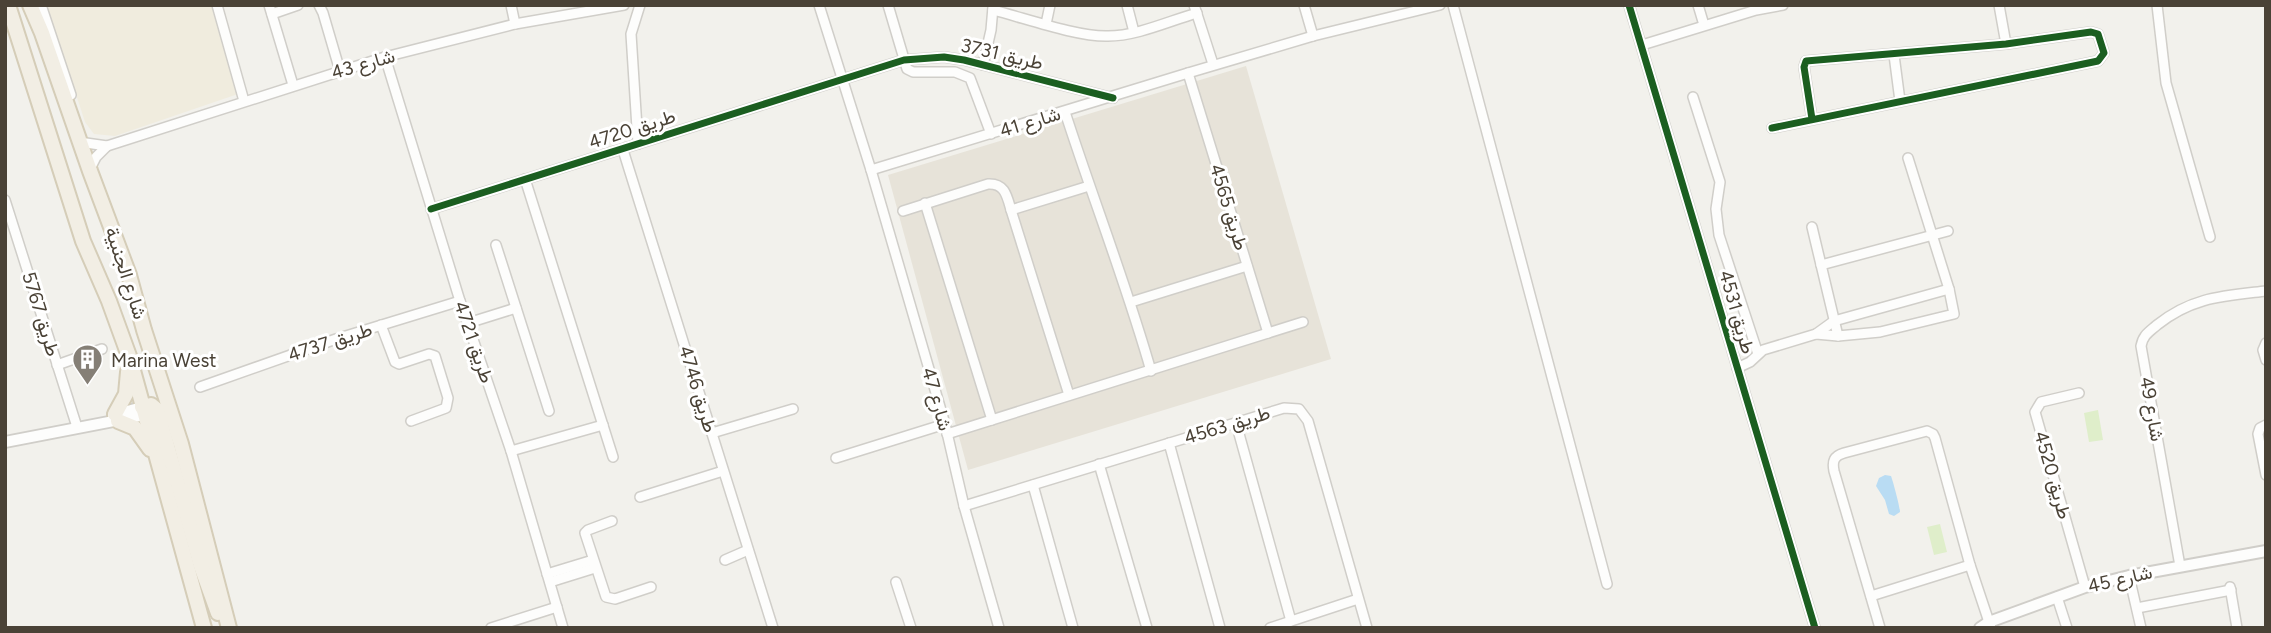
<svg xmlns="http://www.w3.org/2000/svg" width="2271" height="633" font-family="Figtree,Vazirmatn,sans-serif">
<rect width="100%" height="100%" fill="#f2f1ec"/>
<polygon fill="#e7e3d9" points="1246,66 1331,359 968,470 888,175"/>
<polygon fill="#f0ecde" points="47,5 211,5 238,94 115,136 94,134 85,122"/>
<g fill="#dfeeca">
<polygon points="2098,410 2103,440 2089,442 2084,413"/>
<polygon points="1940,524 1947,552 1934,555 1927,527"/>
</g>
<path fill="#b9dcf3" d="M1885,475L1891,476C1893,481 1900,507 1900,512L1894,516L1889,514L1885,500L1876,486L1879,478Z"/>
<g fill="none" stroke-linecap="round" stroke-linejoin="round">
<defs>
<g id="minor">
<polyline points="41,5 71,95"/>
<polyline points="217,5 244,101"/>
<polyline points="269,5 293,85"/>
<polyline points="319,5 323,13 340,71"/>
<polyline points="511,5 515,24"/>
<polyline points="819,5 871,170 945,424 964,506 999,628"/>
<polyline points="888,5 907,69 913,72 955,72 970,78 991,134"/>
<polyline points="1127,5 1134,32"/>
<polyline points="1194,5 1213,64"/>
<polyline points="1304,5 1313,36"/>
<polyline points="1453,5 1607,584"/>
<polyline points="1629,5 1815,628"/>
<polyline points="1698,5 1704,25"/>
<polyline points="1999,5 2006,44"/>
<polyline points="2157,5 2166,83 2210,237"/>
<path d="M993,10C1025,18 1077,37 1108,36C1137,36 1169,21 1197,13"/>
<polyline points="272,14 298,5"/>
<polyline points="1046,24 1050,5"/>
<polyline points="1642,45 1756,10 1783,5"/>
<polyline points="1894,55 1900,101"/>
<polyline points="385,57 460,301 511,451 563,628"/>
<polyline points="983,65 991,30 993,7"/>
<polyline points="1693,97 1720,182 1716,209 1719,235 1758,354"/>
<path d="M1065,112C1093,199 1126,283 1151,371"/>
<polyline points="1772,128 2098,61 2104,53 2098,34 2091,32 2006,44 1806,61 1804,67 1812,119"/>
<polyline points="79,142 107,146 385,57 515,24 624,5"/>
<polyline points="638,144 631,34 640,5"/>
<polyline points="623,150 773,628"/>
<polyline points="90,169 96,157 107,146"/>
<polyline points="871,170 1188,73"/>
<polyline points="525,179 613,457"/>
<polyline points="5,200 77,427"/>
<polyline points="925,203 992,420"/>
<polyline points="431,209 904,60 944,57 964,60 1113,98"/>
<polyline points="1011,210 1069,395"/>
<path d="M903,211L988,184C1005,183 1007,196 1011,210L1089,186"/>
<polyline points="1812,227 1838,336"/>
<polyline points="496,245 549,411"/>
<polyline points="1821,265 1948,231"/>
<polyline points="1131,302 1247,266"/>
<polyline points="468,323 516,308"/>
<polyline points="381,325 395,362 399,364 429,354 435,356 448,398 446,408 411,421"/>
<polyline points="1268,333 1188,73 1313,36 1440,5"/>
<polyline points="1816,334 1838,336 1880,332 1954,314 1949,289 1908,158"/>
<polyline points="2266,343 2263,350 2266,360"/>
<polyline points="57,365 102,349"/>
<polyline points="1737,368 1750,362 1763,350 1816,334 1834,321 1949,289"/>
<polyline points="200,387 336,339 460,301"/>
<polyline points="2079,393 2041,402 2035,412 2085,587"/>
<polyline points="1236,423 1291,621"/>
<polyline points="2266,425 2260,428 2258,434 2266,475"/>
<polyline points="712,433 793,409"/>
<polyline points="947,434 1303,322"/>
<polyline points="1169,443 1220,628"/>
<polyline points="511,451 603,425"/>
<polyline points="836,458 945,424"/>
<polyline points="1099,464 1147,628"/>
<polyline points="1033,485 1073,628"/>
<polyline points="640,497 723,471"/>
<polyline points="964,506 1284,408 1299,409 1308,421 1367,628"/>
<polyline points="612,521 588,530 585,533 606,597 615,599 651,587"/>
<polyline points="725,560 748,550"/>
<path d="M2180,566L2141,346C2143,335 2149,332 2157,325C2192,297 2223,296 2266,291"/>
<polyline points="547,574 593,560"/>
<polyline points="2129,576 2141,628"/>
<polyline points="550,582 595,568"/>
<polyline points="896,582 911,628"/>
<polyline points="2230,587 2237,628"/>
<polyline points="1871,596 1970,565"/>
<polyline points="2057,597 2067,628"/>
<polyline points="2137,608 2231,590"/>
<polyline points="491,628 557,607"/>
<polyline points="1270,628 1358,599"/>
<path d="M1880,628L1834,471C1832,461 1834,456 1844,453L1927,431L1933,434L1935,438L1970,565L1991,628"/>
</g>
<g id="tertiary">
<polyline points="113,415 142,407"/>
<polyline points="5,442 150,414"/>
<polyline points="1980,628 1989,622 2085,587 2129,576 2266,551"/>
</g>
<g id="primary">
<polyline points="8,5 83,241 109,301 129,356 204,628"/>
<polyline points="30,5 42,33 90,171 129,275 144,330 181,444 229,628"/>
<polyline points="142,407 151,405 157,410 201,566 218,613"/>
<polyline points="115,414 126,394 128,372"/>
<polyline points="118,421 135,428 150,449"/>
</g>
</defs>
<use href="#minor" stroke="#d0cec9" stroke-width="12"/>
<use href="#tertiary" stroke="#d0cec9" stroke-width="14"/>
<use href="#primary" stroke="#d5cdb8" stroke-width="18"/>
<use href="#minor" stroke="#fdfdfc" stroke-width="9"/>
<use href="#tertiary" stroke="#fdfdfc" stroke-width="10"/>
<use href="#primary" stroke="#f2eee4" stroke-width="14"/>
<defs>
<g id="cycleway">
<polyline points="1629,5 1815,628"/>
<polyline points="1772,128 2098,61 2104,53 2098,34 2091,32 2006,44 1806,61 1804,67 1812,119"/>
<polyline points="431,209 904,60 944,57 964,60 1113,98"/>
</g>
</defs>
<use href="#cycleway" stroke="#fff" stroke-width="11"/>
<use href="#cycleway" stroke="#1b5e20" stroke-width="7"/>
</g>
<defs>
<symbol id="building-pin" viewBox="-11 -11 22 30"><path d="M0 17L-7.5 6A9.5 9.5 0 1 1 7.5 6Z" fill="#857f76" stroke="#fff"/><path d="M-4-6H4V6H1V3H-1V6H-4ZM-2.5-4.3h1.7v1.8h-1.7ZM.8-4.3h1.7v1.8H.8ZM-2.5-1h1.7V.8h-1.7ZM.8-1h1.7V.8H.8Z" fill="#fff"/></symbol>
</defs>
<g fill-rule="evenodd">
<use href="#building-pin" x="70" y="342" width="35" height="47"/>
</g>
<g text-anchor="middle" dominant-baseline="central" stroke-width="6" stroke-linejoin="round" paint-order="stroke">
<g font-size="19" fill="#4a4236" stroke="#fff">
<text transform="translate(1002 54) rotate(13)">طريق 3731</text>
<text transform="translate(363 64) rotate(-16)">شارع 43</text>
<text transform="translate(1030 122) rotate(-17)">شارع 41</text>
<text transform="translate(632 129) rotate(-18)">طريق 4720</text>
<text transform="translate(1229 207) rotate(73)">طريق 4565</text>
<text transform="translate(126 273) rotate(72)">شارع الجنبية</text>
<text transform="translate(1737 312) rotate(74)">طريق 4531</text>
<text transform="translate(41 314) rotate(73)">طريق 5767</text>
<text transform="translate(330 342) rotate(-18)">طريق 4737</text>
<text transform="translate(474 342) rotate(71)">طريق 4721</text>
<text transform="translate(698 389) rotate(73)">طريق 4746</text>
<text transform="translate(937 399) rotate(74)">شارع 47</text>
<text transform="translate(2152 409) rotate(80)">شارع 49</text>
<text transform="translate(1227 425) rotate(-17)">طريق 4563</text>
<text transform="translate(2053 475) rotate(74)">طريق 4520</text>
<text transform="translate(2120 579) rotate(-13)">شارع 45</text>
</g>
<g font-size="19" fill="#4a4236" stroke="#fff" text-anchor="start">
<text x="111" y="360">Marina West</text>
</g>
</g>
<rect width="2271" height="633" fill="none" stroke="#4a4236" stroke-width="14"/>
</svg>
